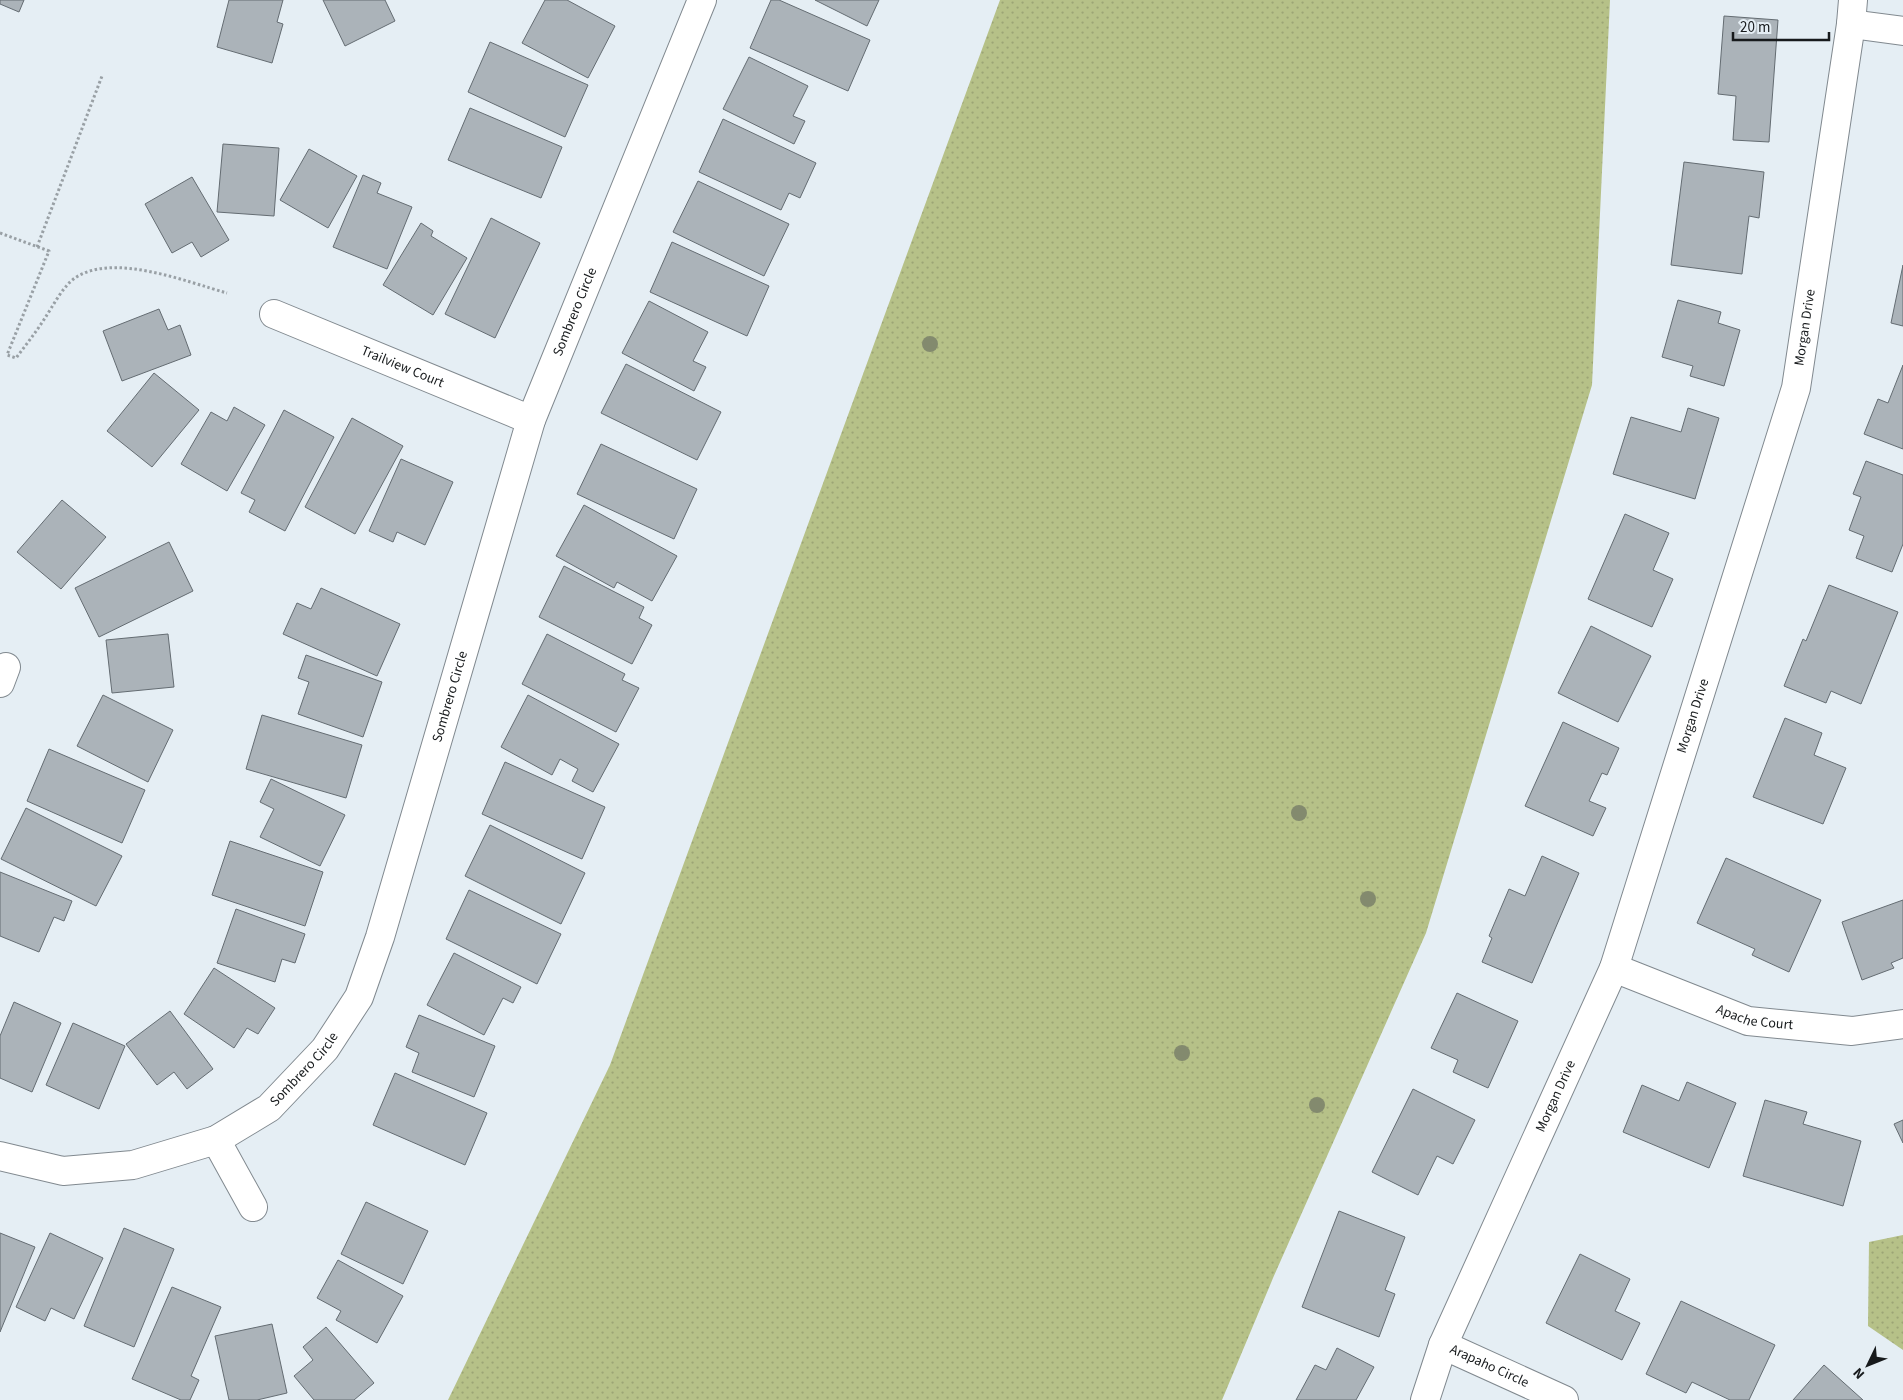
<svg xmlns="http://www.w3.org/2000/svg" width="1903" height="1400" font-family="'Source Sans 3',sans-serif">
<defs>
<pattern id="grass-dots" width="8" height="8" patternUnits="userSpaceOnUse" patternTransform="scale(1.25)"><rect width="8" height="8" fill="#b6c188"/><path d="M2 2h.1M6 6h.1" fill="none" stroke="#9ca575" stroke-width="1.8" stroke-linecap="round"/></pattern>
</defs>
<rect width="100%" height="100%" fill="#e5eef4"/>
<g fill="url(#grass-dots)">
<polygon points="1000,0 1610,0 1592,385 1426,933 1273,1278 1222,1400 448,1400 610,1065"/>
<polygon points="1903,1235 1903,1350 1868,1326 1869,1242"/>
</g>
<g fill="#abb3b9" stroke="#646c72">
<polygon points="0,0 24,0 19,12 0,4"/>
<polygon points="229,0 283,0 277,22 283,24 272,63 217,47"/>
<polygon points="323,0 385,0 395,21 345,46"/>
<polygon points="545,0 567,0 615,26 588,78 522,43"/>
<polygon points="771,0 779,0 870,40 848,91 750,48"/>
<polygon points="815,0 879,0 867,26"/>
<polygon points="1724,16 1778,20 1769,142 1733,140 1736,96 1718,94"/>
<polygon points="490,42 588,85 565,137 468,92"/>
<polygon points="749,57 808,86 793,116 805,121 794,144 723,109"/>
<polygon points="470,108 562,147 541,198 448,160"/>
<polygon points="723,119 816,163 800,198 789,193 781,210 699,172"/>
<polygon points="223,144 279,148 274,216 217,212"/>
<polygon points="309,149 357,176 328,228 280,200"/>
<polygon points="1684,162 1764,172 1759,218 1749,216 1742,274 1671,265"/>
<polygon points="363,175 381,183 377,193 412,207 387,269 333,247"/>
<polygon points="192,177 229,240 201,257 192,242 172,253 145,204"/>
<polygon points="698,181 789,224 764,276 673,232"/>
<polygon points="491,218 540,243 495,338 445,314"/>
<polygon points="421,223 433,231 431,236 467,258 433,315 383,285"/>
<polygon points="672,242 769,286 747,336 650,292"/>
<polygon points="1903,265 1903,326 1891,323"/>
<polygon points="1678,300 1721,312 1718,323 1740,330 1724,386 1690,376 1693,366 1662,357"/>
<polygon points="649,301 708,332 693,361 706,367 694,391 622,353"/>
<polygon points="159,309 168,330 180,325 191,355 122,381 103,331"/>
<polygon points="626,364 721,412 697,460 601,413"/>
<polygon points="1903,365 1903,449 1864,434 1878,399 1888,403"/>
<polygon points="154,373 199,410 152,467 107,431"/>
<polygon points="234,407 265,425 227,491 181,464 211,412 227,421"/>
<polygon points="1688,408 1719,418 1695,499 1613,474 1631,417 1681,432"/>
<polygon points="284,410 334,437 285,531 249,512 255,500 241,493"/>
<polygon points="352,418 403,446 355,534 305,507"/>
<polygon points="601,444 697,489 674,539 577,494"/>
<polygon points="401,459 453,482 425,545 397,532 393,542 369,531"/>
<polygon points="1866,461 1903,475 1903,544 1892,572 1856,558 1864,536 1849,530 1861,497 1853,494"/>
<polygon points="62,500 106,537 61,589 17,552"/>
<polygon points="584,505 677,556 652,601 617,582 614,588 556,556"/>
<polygon points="1625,514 1669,533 1653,570 1673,579 1652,627 1588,599"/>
<polygon points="169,542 193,591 99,637 75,588"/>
<polygon points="564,566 644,607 639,618 652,625 632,664 539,617"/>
<polygon points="1829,585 1898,612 1861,704 1831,691 1826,703 1784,686 1803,639 1806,641"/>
<polygon points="321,588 400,624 377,676 283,634 297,603 311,609"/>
<polygon points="1591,626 1651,656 1618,722 1558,693"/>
<polygon points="168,634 174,687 112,693 106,640"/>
<polygon points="547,634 625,674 622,680 639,688 616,732 522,684"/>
<polygon points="306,655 382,682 363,737 298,714 309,682 298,678"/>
<polygon points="103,695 173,730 148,782 77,746"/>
<polygon points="528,695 619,744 593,792 572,781 578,769 560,759 552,775 501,747"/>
<polygon points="262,715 362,745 346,798 246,769"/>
<polygon points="1785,718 1822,733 1814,755 1846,768 1823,824 1753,797"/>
<polygon points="1563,722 1619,748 1607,775 1602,773 1589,801 1606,808 1593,836 1525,806"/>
<polygon points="49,749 145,790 122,843 27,801"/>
<polygon points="505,762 605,807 582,859 482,814"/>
<polygon points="271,779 345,815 320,866 260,837 274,809 260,802"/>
<polygon points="26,808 122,856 96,906 1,859"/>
<polygon points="490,825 585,873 561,924 465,876"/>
<polygon points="230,841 323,872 305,926 212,895"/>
<polygon points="1542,856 1579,873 1532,983 1482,962 1492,938 1489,936 1509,889 1525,896"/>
<polygon points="1726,858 1821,900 1789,972 1752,955 1755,949 1697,923"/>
<polygon points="0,872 72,901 64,921 54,917 39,952 0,936"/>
<polygon points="469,890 561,934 537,984 446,939"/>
<polygon points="1903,900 1903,958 1891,963 1894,968 1862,980 1842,922"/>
<polygon points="236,909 305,934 295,963 282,959 275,982 217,963"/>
<polygon points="454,953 521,987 513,1003 503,998 484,1035 427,1005"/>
<polygon points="214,968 275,1008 258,1034 247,1028 234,1048 184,1014"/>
<polygon points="1457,993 1518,1021 1488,1088 1453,1072 1458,1060 1431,1048"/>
<polygon points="14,1002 61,1023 32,1092 0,1078 0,1036"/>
<polygon points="170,1011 213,1069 187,1089 174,1072 157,1085 126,1044"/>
<polygon points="419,1015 495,1046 474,1097 412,1072 419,1053 406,1047"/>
<polygon points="73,1023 125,1046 99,1109 46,1085"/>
<polygon points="395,1073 487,1113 465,1165 373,1125"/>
<polygon points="1687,1082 1736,1103 1709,1168 1623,1132 1642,1085 1679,1101"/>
<polygon points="1413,1089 1475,1120 1453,1164 1437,1156 1418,1195 1372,1172"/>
<polygon points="1765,1100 1807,1112 1803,1124 1861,1141 1843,1206 1743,1176"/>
<polygon points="1903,1120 1903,1143 1894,1124"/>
<polygon points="366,1202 428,1231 403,1284 341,1254"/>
<polygon points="1339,1211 1405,1237 1385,1290 1395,1294 1379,1337 1302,1307"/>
<polygon points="124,1228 174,1249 134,1347 84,1326"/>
<polygon points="0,1233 35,1247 0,1332"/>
<polygon points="50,1233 103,1258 74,1319 51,1308 45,1321 16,1307"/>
<polygon points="1580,1254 1630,1279 1615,1311 1640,1323 1622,1360 1546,1323"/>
<polygon points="338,1260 403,1296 377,1343 336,1320 341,1311 317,1298"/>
<polygon points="172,1287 221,1307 191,1376 199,1380 190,1400 181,1400 132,1379"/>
<polygon points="1681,1301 1775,1345 1749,1400 1730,1400 1692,1382 1686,1393 1646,1374"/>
<polygon points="272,1324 287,1393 257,1400 229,1400 215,1336"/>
<polygon points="326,1327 374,1383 354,1400 314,1400 294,1376 313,1360 303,1347"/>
<polygon points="1337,1348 1374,1367 1356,1400 1296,1400 1315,1365 1326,1370"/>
<polygon points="1824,1365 1863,1400 1793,1400"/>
</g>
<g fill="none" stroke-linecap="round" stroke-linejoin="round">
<defs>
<g id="minor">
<polyline points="1851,24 1903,31"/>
<path id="s1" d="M274,314L531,420"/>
<polyline points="0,683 6,667"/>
<path id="s2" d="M1614,968L1748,1021L1852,1031L1903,1024"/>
<polyline points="216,1140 253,1207"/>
<path id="s3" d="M0,1156L63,1171L133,1165L216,1140L269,1108L325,1049L359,997L380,937L531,420L702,0"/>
<path id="s4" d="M1443,1345L1564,1400"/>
<path id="s5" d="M1425,1400L1443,1345L1614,968L1796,388L1851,24L1853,0"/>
</g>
</defs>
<use href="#minor" stroke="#81898f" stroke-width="30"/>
<g stroke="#99a0a5" stroke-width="3" stroke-dasharray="2.5 2.5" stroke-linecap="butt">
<path d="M0,233L49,251L7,355L16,358C26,345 36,332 45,318C53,306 63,286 75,278C113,252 187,282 227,293"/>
<polyline points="37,247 102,76"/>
</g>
<use href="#minor" stroke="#fff" stroke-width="28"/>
</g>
<g fill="#838a6e">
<circle cx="930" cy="344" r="8"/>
<circle cx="1299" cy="813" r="8"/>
<circle cx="1368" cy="899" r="8"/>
<circle cx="1182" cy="1053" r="8"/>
<circle cx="1317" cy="1105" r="8"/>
</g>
<g text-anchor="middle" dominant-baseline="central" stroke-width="5" stroke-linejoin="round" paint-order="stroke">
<g font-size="14" fill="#171a1c" stroke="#e5eef4">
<text stroke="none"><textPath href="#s3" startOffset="1146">Sombrero Circle</textPath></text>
<text stroke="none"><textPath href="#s5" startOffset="1141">Morgan Drive</textPath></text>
<text stroke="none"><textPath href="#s1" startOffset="139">Trailview Court</textPath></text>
<text stroke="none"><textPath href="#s3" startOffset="741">Sombrero Circle</textPath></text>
<text stroke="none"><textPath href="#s5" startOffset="736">Morgan Drive</textPath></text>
<text stroke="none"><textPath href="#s2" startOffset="150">Apache Court</textPath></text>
<text stroke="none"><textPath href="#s3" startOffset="336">Sombrero Circle</textPath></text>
<text stroke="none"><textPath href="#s5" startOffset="331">Morgan Drive</textPath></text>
<text stroke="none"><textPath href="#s4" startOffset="51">Arapaho Circle</textPath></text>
</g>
</g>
<g transform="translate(1868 1365) rotate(227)" stroke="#e5eef4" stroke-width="4" paint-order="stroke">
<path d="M0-4L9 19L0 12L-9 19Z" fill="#171a1c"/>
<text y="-8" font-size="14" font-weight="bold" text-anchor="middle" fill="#171a1c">N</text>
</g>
<path d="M1733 32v8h96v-8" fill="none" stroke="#171a1c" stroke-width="2.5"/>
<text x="1740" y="32" font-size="15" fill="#171a1c" stroke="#e5eef4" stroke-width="4" paint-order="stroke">20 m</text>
</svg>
